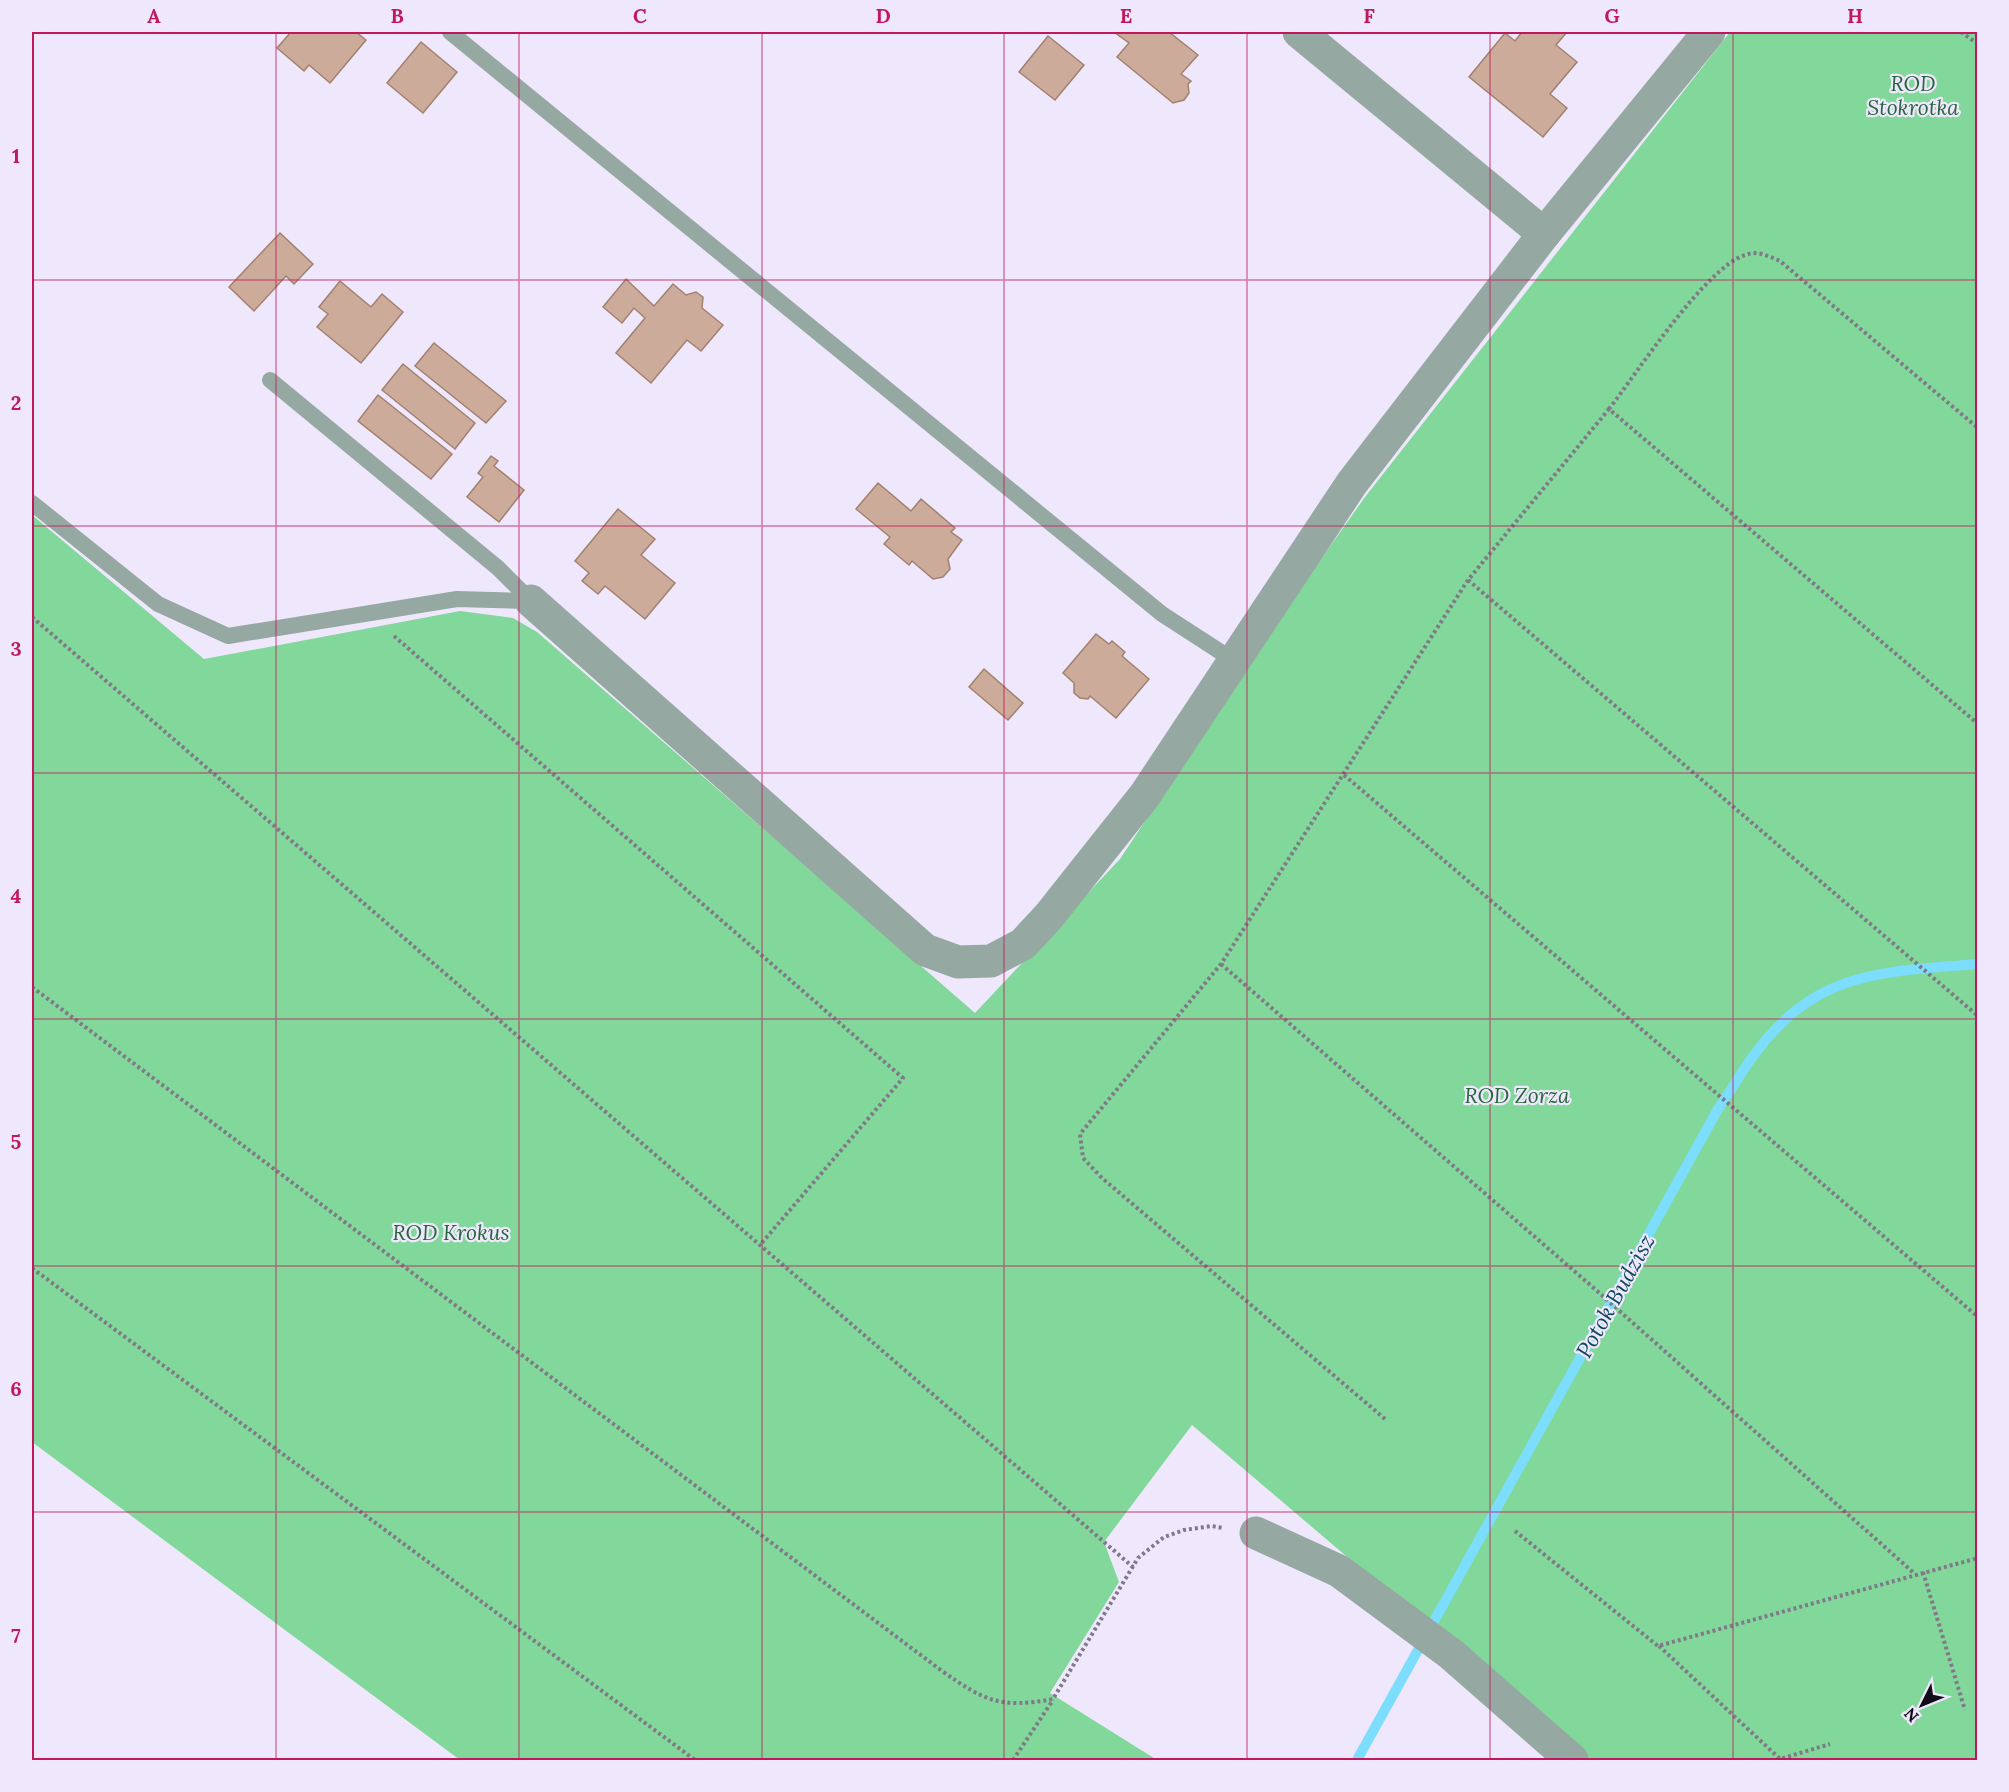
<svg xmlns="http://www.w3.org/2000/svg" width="2009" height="1792" font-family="Lora,serif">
<rect width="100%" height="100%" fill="#efe8fc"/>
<polygon fill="#81d89a" points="1730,32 1977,32 1977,1760 1586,1760 1192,1425 1104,1542 1119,1582 1050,1693 1157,1760 460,1760 32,1442 32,515 204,659 460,611 513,618 537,632 975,1013 1120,859 1292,600 1365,497"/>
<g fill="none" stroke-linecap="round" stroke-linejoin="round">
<path stroke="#7dddfd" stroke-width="10" d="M1357,1760L1718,1109C1731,1091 1741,1072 1754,1055C1816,970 1882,972 1978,964"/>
</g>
<g fill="#cdab9a" stroke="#a18170" stroke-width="1.5">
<polygon points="291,32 356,32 366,40 330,83 309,65 304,71 277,48"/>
<polygon points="1114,32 1169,32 1198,55 1181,74 1191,81 1188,84 1189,93 1184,100 1173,103 1117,57 1129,43"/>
<polygon points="1522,32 1567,32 1556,45 1577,62 1550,94 1567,108 1543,137 1469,77 1505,33 1515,41"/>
<polygon points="1048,36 1084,65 1055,100 1019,72"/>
<polygon points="421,42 457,72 423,113 387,83"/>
<polygon points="280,233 313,264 294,284 286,276 254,311 229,287"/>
<polygon points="626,279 654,306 673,284 686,295 696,292 703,297 702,308 723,325 701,351 687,340 651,383 616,353 645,318 634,308 622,323 603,307"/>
<polygon points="340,281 371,307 382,294 403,312 361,363 317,327 328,314 319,307"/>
<polygon points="434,343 506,401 486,423 415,366"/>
<polygon points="403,364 475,423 455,449 382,390"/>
<polygon points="378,395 452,454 431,479 358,421"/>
<polygon points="491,456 498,461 494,466 524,490 499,522 467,497 483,477 478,473"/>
<polygon points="878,483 911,511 921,499 955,528 951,532 962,540 948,559 950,569 943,577 933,579 912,561 909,565 884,544 890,537 856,509"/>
<polygon points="618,509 655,539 641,555 675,583 645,619 605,586 598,594 582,581 589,573 575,561"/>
<polygon points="1096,634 1109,644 1112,641 1125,652 1122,656 1149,679 1116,718 1090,696 1088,699 1080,698 1074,693 1074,683 1063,673"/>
<polygon points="984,669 1023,703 1008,720 969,687"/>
</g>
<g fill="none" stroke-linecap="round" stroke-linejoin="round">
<g stroke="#7f7988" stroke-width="4" stroke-dasharray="3 3" stroke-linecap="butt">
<polyline points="1961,32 1978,44"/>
<path d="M1609,409C1637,373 1705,268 1745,255C1757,250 1768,256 1780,261L1978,428"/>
<polyline points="1468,580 1978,1016"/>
<polyline points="32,617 1133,1567"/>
<polyline points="394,636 903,1078 760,1245"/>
<polyline points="1344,775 1978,1317"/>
<polyline points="1221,964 1596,1290 1915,1574"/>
<path d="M32,987L942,1671C985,1701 1000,1709 1053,1699L1138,1558L1164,1537L1184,1530L1212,1526L1223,1528"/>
<polyline points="32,1268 695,1760"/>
<polyline points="1385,1419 1102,1178 1083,1158 1080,1134 1221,964 1468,580 1609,409 1978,724"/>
<polyline points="1515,1531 1658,1646 1978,1558"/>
<polyline points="1923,1572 1965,1710"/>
<polyline points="1659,1646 1780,1759 1830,1744"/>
<polyline points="1013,1760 1053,1700"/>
</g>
<g stroke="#96a8a2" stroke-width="16">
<polyline points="450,32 1162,614 1233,660"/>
<polyline points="270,380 498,568 531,601"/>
<polyline points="32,503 158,604 228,636 457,599 531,601"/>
</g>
<g stroke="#96a8a2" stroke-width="33">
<polyline points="1299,32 1544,234"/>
<polyline points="531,601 925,950 958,962 991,961 1023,944 1049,916 1145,795 1352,483 1544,234 1709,32"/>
<polyline points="1256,1533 1339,1571 1451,1654 1572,1760"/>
</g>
</g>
<path fill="none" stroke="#c2185b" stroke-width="1.5" stroke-opacity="0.55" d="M276,32V1760M519,32V1760M762,32V1760M1004,32V1760M1247,32V1760M1490,32V1760M1733,32V1760M32,280H1978M32,526H1978M32,773H1978M32,1019H1978M32,1266H1978M32,1512H1978"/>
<g text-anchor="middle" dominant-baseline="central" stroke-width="4.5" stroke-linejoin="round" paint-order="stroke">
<g font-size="21" font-style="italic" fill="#27663d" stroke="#efe8fc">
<text x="1913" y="83">ROD<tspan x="1913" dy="24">Stokrotka</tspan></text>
<text x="1517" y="1095">ROD Zorza</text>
<text x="451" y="1232">ROD Krokus</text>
</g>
<g font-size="22" font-style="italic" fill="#0f4959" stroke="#efe8fc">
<text transform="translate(1615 1296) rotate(-61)">Potok Budzisz</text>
</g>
</g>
<rect width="2009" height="1792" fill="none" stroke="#efe8fc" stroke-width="66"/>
<g transform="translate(1922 1705) rotate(227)" stroke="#efe8fc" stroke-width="4.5" paint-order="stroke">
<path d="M0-4.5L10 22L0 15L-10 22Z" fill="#110c17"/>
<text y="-9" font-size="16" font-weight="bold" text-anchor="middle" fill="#110c17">N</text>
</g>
<rect x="33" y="33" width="1943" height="1726" fill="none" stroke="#c2185b" stroke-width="2"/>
<g font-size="20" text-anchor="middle" font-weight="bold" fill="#c2185b">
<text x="154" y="23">A</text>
<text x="397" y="23">B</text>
<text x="640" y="23">C</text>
<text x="883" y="23">D</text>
<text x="1126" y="23">E</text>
<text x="1369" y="23">F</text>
<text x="1612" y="23">G</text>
<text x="1855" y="23">H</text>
<text x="16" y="163">1</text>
<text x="16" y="410">2</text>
<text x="16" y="656">3</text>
<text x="16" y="903">4</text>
<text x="16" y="1149">5</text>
<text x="16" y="1396">6</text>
<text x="16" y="1643">7</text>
</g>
</svg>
